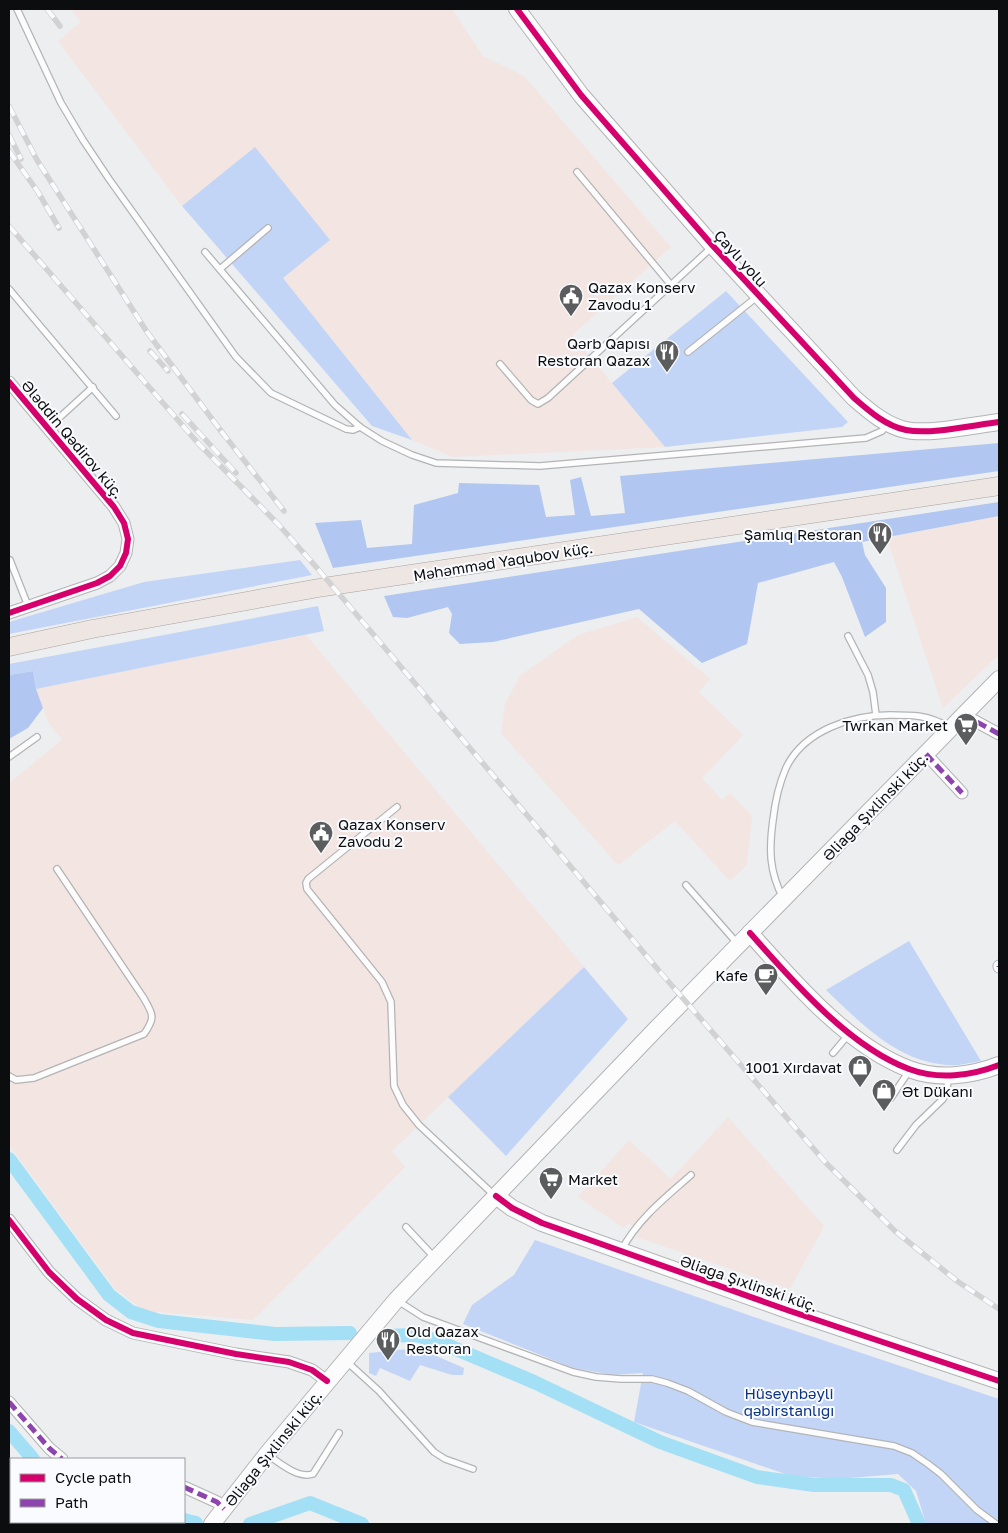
<svg xmlns="http://www.w3.org/2000/svg" width="1008" height="1533" font-family="'Golos Text',sans-serif">
<rect width="100%" height="100%" fill="#edeef0"/>
<g fill="#f2e5e2">
<polygon points="71,9 452,9 483,56 524,76 671,247 572,335 665,447 454,457 412,440 283,278 255,148 182,206 58,41 81,22"/>
<polygon points="999,516 999,654 943,708 887,538"/>
<polygon points="637,617 710,679 699,692 743,735 702,778 722,800 730,793 752,816 747,865 730,881 675,821 618,865 501,733 505,703 521,675 578,635"/>
<polygon points="306,635 584,967 392,1151 405,1167 253,1320 145,1311 115,1289 9,1145 9,783 62,740 48,722 36,689"/>
<polygon points="728,1117 824,1226 790,1289 636,1237 639,1232 628,1223 624,1228 578,1197 629,1140 671,1179"/>
</g>
<g fill="#c3d5f6">
<polygon points="255,147 330,240 283,278 412,440 372,426 182,206"/>
<polygon points="726,291 848,422 842,427 665,447 612,383"/>
<polygon points="300,560 312,575 9,634 9,622 144,582"/>
<polygon points="318,606 324,631 36,689 33,671 9,675 9,664"/>
<path d="M909,941L981,1061C974,1062 966,1064 959,1065C903,1068 863,1025 826,990Z"/>
<polygon points="584,967 628,1019 506,1156 448,1097"/>
<polygon points="535,1240 754,1317 999,1399 999,1524 926,1524 916,1491 898,1474 838,1479 791,1476 634,1422 643,1373 613,1375 573,1368 463,1324 472,1305 514,1275"/>
<polygon points="418,1348 464,1368 463,1375 452,1375 420,1365 410,1381 380,1368 376,1376 369,1373 369,1353"/>
</g>
<g fill="#b1c7f1">
<polygon points="999,443 999,471 333,568 315,523 361,520 367,548 412,544 414,505 458,493 459,483 539,485 546,517 575,515 570,480 581,477 591,516 625,513 620,476"/>
<polygon points="999,502 999,516 862,542 865,555 886,588 886,622 865,637 842,577 834,562 758,583 747,644 702,663 639,609 493,642 460,644 449,633 452,614 448,607 407,618 393,617 384,596"/>
<polygon points="33,671 36,689 43,708 28,728 9,739 9,675"/>
</g>
<g fill="none" stroke-linecap="round" stroke-linejoin="round">
<g stroke="#a3dff5" stroke-width="14">
<polyline points="9,1159 109,1295 131,1312 159,1321 275,1334 350,1333"/>
<polyline points="383,1336 415,1335 435,1340 534,1382 660,1442 757,1477 814,1485 891,1485 904,1490 919,1524"/>
<polyline points="9,1431 33,1459"/>
<polyline points="184,1520 196,1523"/>
<polyline points="250,1524 310,1503 362,1524"/>
</g>
<defs>
<g id="lane">
<polyline points="17,9 61,103 83,140 109,179 236,357 271,393 346,429 353,430 360,427"/>
<polyline points="577,172 671,285"/>
<polyline points="205,252 335,405 360,427 382,441 412,455 436,463 540,466 866,438 882,431 887,425"/>
<polyline points="220,269 268,228"/>
<polyline points="9,289 116,416"/>
<polyline points="688,352 758,296"/>
<polyline points="500,364 531,400 538,404 548,398 711,248"/>
<polyline points="48,428 93,387"/>
<polyline points="10,560 28,606"/>
<polyline points="848,636 868,675 873,692 876,715"/>
<polyline points="9,757 37,737"/>
<polyline points="397,807 308,879 306,883 307,889 382,982 391,1002 394,1086 403,1105 419,1125 494,1195"/>
<polyline points="686,885 737,943"/>
<path d="M783,898C769,871 769,849 773,820C775,802 779,784 786,768C804,730 852,715 890,715C914,715 928,715 949,727"/>
<polyline points="833,1053 849,1034"/>
<path d="M9,1076L16,1080L34,1078L144,1034C156,1017 153,1014 143,997L57,869"/>
<polyline points="891,1098 909,1071"/>
<polyline points="897,1150 916,1125 943,1099 947,1091 948,1077"/>
<polyline points="406,1227 434,1257"/>
<path d="M622,1249C639,1218 665,1198 691,1175"/>
<polyline points="398,1301 423,1317 573,1372 596,1377 621,1379 652,1379 667,1383 688,1391 726,1412 752,1422 894,1446 912,1453 928,1464 941,1474 977,1510 996,1524"/>
<polyline points="346,1361 379,1391 434,1452 445,1459 473,1469"/>
<path d="M268,1455C280,1463 298,1479 313,1474L339,1433"/>
<polyline points="9,1475 11,1477"/>
<polyline points="61,1522 63,1524"/>
</g>
<g id="street">
<polyline points="9,382 114,507 124,523 128,539 126,553 120,566 110,576 97,583 9,613"/>
<polyline points="964,715 999,734"/>
<polyline points="926,754 962,793"/>
<polyline points="999,966 999,967"/>
<polyline points="9,1220 49,1272 77,1299 106,1320 133,1333 236,1354 289,1362 312,1370 327,1381"/>
<polyline points="9,1402 49,1448 62,1459"/>
<polyline points="184,1487 217,1502 224,1509"/>
</g>
<g id="secondary">
<path d="M517,9L581,95L713,246L854,398C869,411 886,426 906,430C930,435 974,425 999,422"/>
<path d="M750,933C793,981 848,1046 909,1069C938,1080 971,1076 999,1065"/>
<polyline points="496,1196 512,1208 542,1223 790,1311 999,1381"/>
<polyline points="212,1524 267,1454 397,1299 656,1029 999,679"/>
</g>
<polyline id="primary" points="9,647 92,629 324,587 999,486"/>
</defs>
<use href="#lane" stroke="#b3b4b5" stroke-width="8"/>
<use href="#street" stroke="#b3b4b5" stroke-width="13"/>
<use href="#secondary" stroke="#b3b4b5" stroke-width="18"/>
<use href="#primary" stroke="#aca29e" stroke-width="19"/>
<use href="#lane" stroke="#fcfcfd" stroke-width="5.5"/>
<use href="#street" stroke="#fcfcfd" stroke-width="11"/>
<use href="#secondary" stroke="#fcfcfd" stroke-width="16"/>
<use href="#primary" stroke="#ede6e3" stroke-width="18"/>
<defs>
<g id="rail">
<polyline points="47,9 60,26"/>
<polyline points="9,106 37,160 147,332 224,435"/>
<polyline points="9,135 21,159"/>
<polyline points="9,151 38,192 59,228"/>
<polyline points="9,226 197,442 279,525 317,568 661,973 826,1163 895,1231 957,1281 999,1309"/>
<polyline points="150,351 168,371"/>
<polyline points="182,414 236,473"/>
<polyline points="221,431 284,511"/>
</g>
</defs>
<use href="#rail" stroke="#d2d2d2" stroke-width="5.5"/>
<use href="#rail" stroke="#f9fbfe" stroke-width="4" stroke-dasharray="11" stroke-linecap="butt"/>
<g stroke="#8e44ad" stroke-width="5" stroke-dasharray="10 5" stroke-linecap="butt">
<polyline points="964,715 999,734"/>
<polyline points="926,754 962,793"/>
<polyline points="999,966 999,967"/>
<polyline points="9,1402 49,1448 62,1459"/>
<polyline points="184,1487 217,1502 224,1509"/>
</g>
<defs>
<g id="cycleway">
<path d="M517,9L581,95L713,246L854,398C869,411 886,426 906,430C930,435 974,425 999,422"/>
<polyline points="9,382 114,507 124,523 128,539 126,553 120,566 110,576 97,583 9,613"/>
<path d="M750,933C793,981 848,1046 909,1069C938,1080 971,1076 999,1065"/>
<polyline points="496,1196 512,1208 542,1223 790,1311 999,1381"/>
<polyline points="9,1220 49,1272 77,1299 106,1320 133,1333 236,1354 289,1362 312,1370 327,1381"/>
</g>
</defs>
<use href="#cycleway" stroke="#f9fbfe" stroke-width="9"/>
<use href="#cycleway" stroke="#d6006c" stroke-width="6"/>
</g>
<defs>
<symbol id="civic-pin" viewBox="-11 -11 22 30"><path d="M0 17L-7.5 6A9.5 9.5 0 1 1 7.5 6Z" fill="#5b5c5d" stroke="#f9fbfe"/><path d="M-.6-6.5H3V-4.5H.6V-3L4-1V1h2V6H-6V1h2V-1L-.6-3ZM-1.2 2.5V6h2.4V2.5Z" fill="#fff"/></symbol>
<symbol id="restaurant-pin" viewBox="-11 -11 22 30"><path d="M0 17L-7.5 6A9.5 9.5 0 1 1 7.5 6Z" fill="#5b5c5d" stroke="#f9fbfe"/><path d="M-5-6h1v4h1v-4h1v4h1v-4h1v5L-1.5 .5V6h-2V.5L-5-1ZM5-6V6H3V1.5H1.5Q1.5-4 5-6Z" fill="#fff"/></symbol>
<symbol id="supermarket-pin" viewBox="-11 -11 22 30"><path d="M0 17L-7.5 6A9.5 9.5 0 1 1 7.5 6Z" fill="#5b5c5d" stroke="#f9fbfe"/><path d="M-6-5.5h2.5l.6 2H6L4.5 2H-2.5L-4.4-4H-6ZM-1.5 3.2a1.3 1.3 0 1 0 .1 0ZM3 3.2a1.3 1.3 0 1 0 .1 0Z" fill="#fff"/></symbol>
<symbol id="cafe-pin" viewBox="-11 -11 22 30"><path d="M0 17L-7.5 6A9.5 9.5 0 1 1 7.5 6Z" fill="#5b5c5d" stroke="#f9fbfe"/><path d="M-5.5-4.5H6V0H3Q3 3.5 0 3.5H-2.5Q-5.5 3.5-5.5 0ZM3-3.2v2h1.7v-2ZM-6 4.5H4V6H-6Z" fill="#fff"/></symbol>
<symbol id="shop-pin" viewBox="-11 -11 22 30"><path d="M0 17L-7.5 6A9.5 9.5 0 1 1 7.5 6Z" fill="#5b5c5d" stroke="#f9fbfe"/><path d="M-5-2.5h2.3a2.7 3.5 0 0 1 5.4 0H5L5.5 6h-11ZM-1.5-2.5h3a1.5 2.3 0 0 0-3 0Z" fill="#fff"/></symbol>
</defs>
<g fill-rule="evenodd">
<use href="#civic-pin" x="557" y="282" width="28" height="38"/>
<use href="#restaurant-pin" x="653" y="338" width="28" height="38"/>
<use href="#restaurant-pin" x="866" y="520" width="28" height="38"/>
<use href="#supermarket-pin" x="952" y="711" width="28" height="38"/>
<use href="#civic-pin" x="307" y="819" width="28" height="38"/>
<use href="#cafe-pin" x="752" y="961" width="28" height="38"/>
<use href="#shop-pin" x="846" y="1053" width="28" height="38"/>
<use href="#shop-pin" x="870" y="1077" width="28" height="38"/>
<use href="#supermarket-pin" x="537" y="1165" width="28" height="38"/>
<use href="#restaurant-pin" x="374" y="1326" width="28" height="38"/>
</g>
<g text-anchor="middle" dominant-baseline="central" stroke-width="4" stroke-linejoin="round" paint-order="stroke">
<g font-size="15" fill="#0c0d0e" stroke="#f9fbfe">
<text transform="translate(741 258) rotate(48)">Çaylı yolu</text>
<text transform="translate(73 439) rotate(50)">Ələddin Qədirov küç.</text>
<text transform="translate(503 561) rotate(-9)">Məhəmməd Yaqubov küç.</text>
<text transform="translate(875 806) rotate(-46)">Əliağa Şıxlinski küç.</text>
<text transform="translate(749 1283) rotate(19)">Əliağa Şıxlinski küç.</text>
<text transform="translate(273 1448) rotate(-51)">Əliağa Şıxlinski küç.</text>
</g>
<g font-size="15" fill="#0c0d0e" stroke="#f9fbfe" text-anchor="start">
<text x="588" y="287">Qazax Konserv<tspan x="588" dy="17">Zavodu 1</tspan></text>
<text x="650" y="343" text-anchor="end">Qərb Qapısı<tspan x="650" dy="17">Restoran Qazax</tspan></text>
<text x="862" y="534" text-anchor="end">Şamlıq Restoran</text>
<text x="948" y="725" text-anchor="end">Twrkan Market</text>
<text x="338" y="824">Qazax Konserv<tspan x="338" dy="17">Zavodu 2</tspan></text>
<text x="748" y="975" text-anchor="end">Kafe</text>
<text x="842" y="1067" text-anchor="end">1001 Xırdavat</text>
<text x="902" y="1091">Ət Dükanı</text>
<text x="568" y="1179">Market</text>
<text x="406" y="1331">Old Qazax<tspan x="406" dy="17">Restoran</tspan></text>
</g>
<g font-size="15" fill="#0b3386" stroke="#f9fbfe">
<text x="789" y="1393">Hüseynbəyli<tspan x="789" dy="17">qəbirstanlığı</tspan></text>
</g>
</g>
<rect width="1008" height="1533" fill="none" stroke="#0c0d0e" stroke-width="20"/>
<rect x="10" y="1458" width="175" height="65" fill="#f9fbfe" stroke="#9a9c9e"/>
<rect x="20" y="1474" width="25" height="8" fill="#d6006c" stroke="#9a9c9e"/>
<text x="55" y="1483" font-size="15" fill="#0c0d0e">Cycle path</text>
<rect x="20" y="1499" width="25" height="8" fill="#8e44ad" stroke="#9a9c9e"/>
<text x="55" y="1508" font-size="15" fill="#0c0d0e">Path</text>
</svg>
